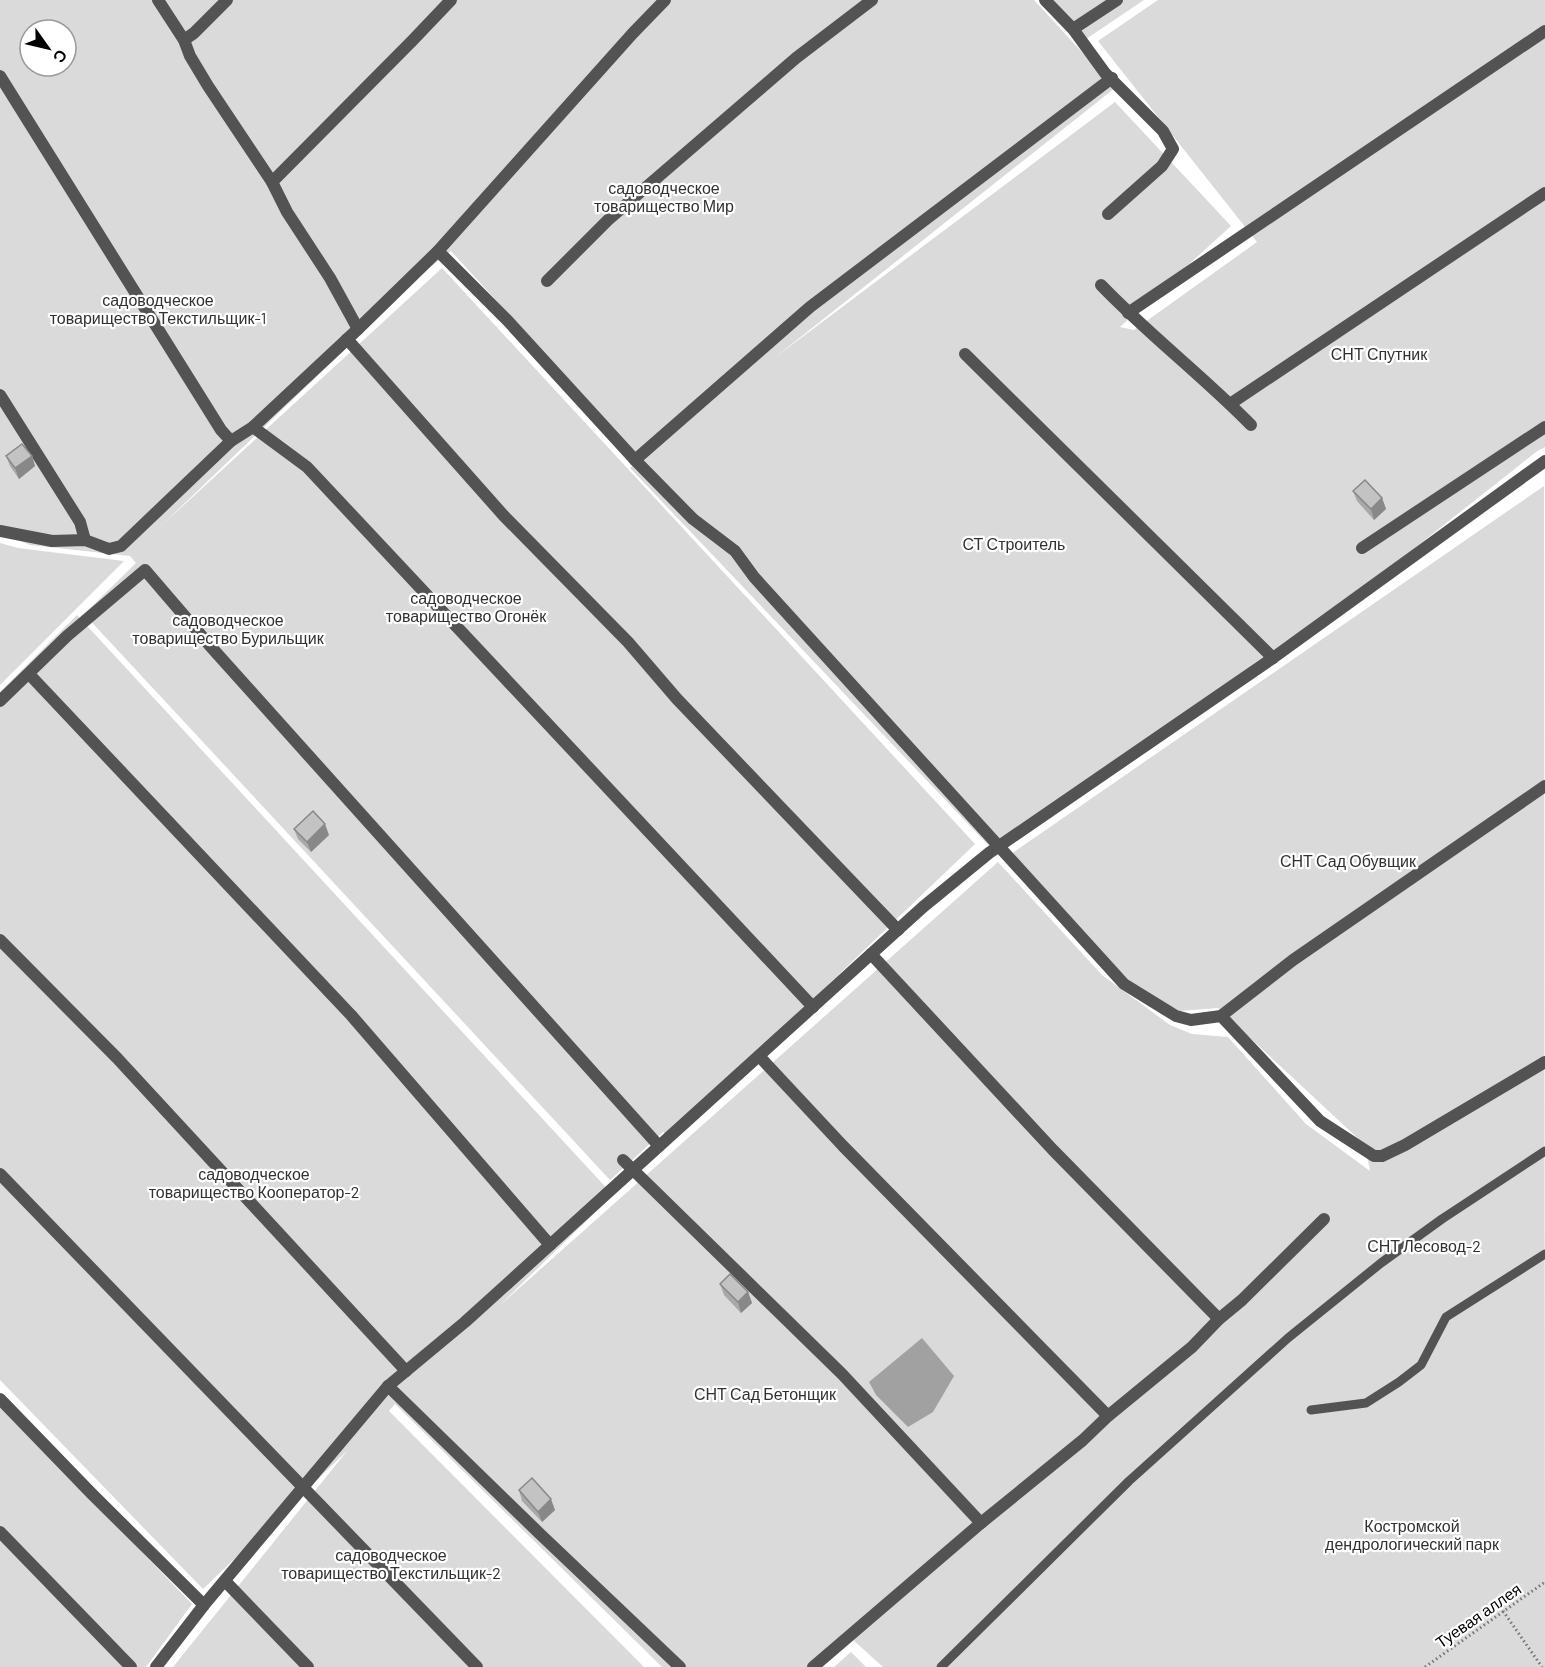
<svg xmlns="http://www.w3.org/2000/svg" width="1545" height="1667" font-family="Barlow,sans-serif">
<rect width="100%" height="100%" fill="#fff"/>
<g fill="#dadada" fill-rule="evenodd">
<path d="M0,0H1034L1115,88L773,359L1115,102L1231,226L1120,327L1134,330L1257,242L1098,41L1158,0H1545V447L1536,452L1373,581L990,847L630,468L641,459L451,251L353,327L359,336L161,526L442,268L975,844L669,1137L663,1132L610,1180L84,614L136,563L130,556L30,545L0,533ZM30,30H66V66H30Z"/>
<polygon points="1048,0 1144,0 1086,39"/>
<polygon points="1544,486 1545,1667 883,1667 852,1639 821,1667 662,1667 395,1404 389,1411 644,1667 173,1667 347,1451 203,1589 0,1380 0,692 77,615 613,1195 498,1307 998,862 1102,975 1170,1025 1192,1034 1228,1037 1306,1124 1370,1171 1365,1145 1218,1008 1180,1011 1135,987 1011,854"/>
<polygon points="0,543 18,548 124,561 0,685"/>
<polygon points="0,1405 192,1604 146,1667 0,1667"/>
<polygon points="851,1652 866,1667 834,1667"/>
</g>
<polygon fill="#a1a1a1" points="922,1338 954,1376 933,1412 908,1427 876,1395 869,1382"/>
<g fill="none" stroke-linecap="round" stroke-linejoin="round">
<g stroke="#757575" stroke-width="3" stroke-dasharray="1.5 3" stroke-linecap="butt">
<polyline points="1503,1611 1542,1667"/>
<polyline points="1425,1667 1545,1582"/>
</g>
<g stroke="#535353" stroke-width="9">
<polyline points="1311,1410 1366,1403 1399,1382 1421,1365 1446,1317 1545,1254"/>
<polyline points="941,1667 1129,1481 1288,1338 1381,1263 1442,1219 1545,1151"/>
</g>
<g stroke="#535353" stroke-width="12">
<polyline points="158,0 184,40 190,56 208,86 272,182 287,212 330,278 358,329"/>
<polyline points="1045,0 1073,29 1105,73 1163,131 1173,149 1162,166 1108,214"/>
<polyline points="1073,29 1117,0"/>
<polyline points="184,40 194,33 227,0"/>
<polyline points="0,76 221,430 231,441"/>
<polyline points="272,182 412,41 451,0"/>
<polyline points="438,251 508,321 635,460 693,519 735,551 754,577 1124,984 1176,1016 1191,1020 1221,1016 1293,960 1545,786"/>
<polyline points="547,281 608,220 796,58 872,0"/>
<path d="M1101,285C1148,334 1203,376 1251,425"/>
<polyline points="1128,313 1545,31"/>
<polyline points="347,339 504,516 628,642 677,699 898,930"/>
<polyline points="965,354 1273,658"/>
<polyline points="0,395 80,522 85,540"/>
<polyline points="1230,404 1545,193"/>
<polyline points="253,427 307,467 813,1007"/>
<polyline points="635,460 810,307 1112,78"/>
<polyline points="0,531 52,541 85,540 109,549 121,546 231,441 253,427 358,329 438,251 633,33 665,0"/>
<polyline points="1362,548 1545,427"/>
<polyline points="29,674 351,1015 550,1245"/>
<polyline points="0,701 67,636 145,570 212,648 659,1146"/>
<polyline points="0,940 117,1058 406,1371"/>
<polyline points="871,954 1053,1150 1219,1319"/>
<polyline points="1221,1016 1320,1121 1374,1156 1382,1156 1405,1145 1545,1062"/>
<polyline points="759,1056 843,1146 1108,1416"/>
<polyline points="623,1160 842,1374 981,1523"/>
<polyline points="0,1174 477,1667"/>
<polyline points="388,1386 539,1533 680,1667"/>
<polyline points="0,1399 92,1494 204,1605"/>
<polyline points="0,1532 131,1667"/>
<polyline points="225,1581 308,1667"/>
<polyline points="156,1667 204,1605 388,1386 465,1322 923,907 989,853 1273,658 1545,461"/>
<polyline points="813,1667 981,1523 1083,1440 1108,1416 1192,1347 1219,1319 1242,1300 1324,1219"/>
</g>
</g>
<g fill="#a8a8a8">
<polygon points="6,456 32,456 35,466 19,479 10,466"/>
<polygon points="1353,491 1382,498 1386,509 1374,520 1357,501"/>
<polygon points="294,829 329,835 311,852 298,839"/>
<polygon points="720,1284 748,1292 752,1303 741,1313 724,1295"/>
<polygon points="519,1490 555,1510 542,1522 522,1501"/>
</g>
<g fill="#888">
<polygon points="32,456 35,466 19,479 15,468"/>
<polygon points="1382,498 1386,509 1374,520 1371,509"/>
<polygon points="325,824 329,835 311,852 307,842"/>
<polygon points="748,1292 752,1303 741,1313 738,1302"/>
<polygon points="551,1499 555,1510 542,1522 538,1512"/>
</g>
<g fill="#c3c3c3" stroke="#888" stroke-width="1.5">
<polygon points="22,444 32,456 15,468 6,456"/>
<polygon points="1365,480 1382,498 1371,509 1353,491"/>
<polygon points="313,811 325,824 307,842 294,829"/>
<polygon points="730,1274 748,1292 738,1302 720,1284"/>
<polygon points="532,1478 551,1499 538,1512 519,1490"/>
</g>
<g text-anchor="middle" dominant-baseline="central" stroke-width="4.5" stroke-linejoin="round" paint-order="stroke">
<g font-size="16" fill="#313131" stroke="#fff">
<text x="664" y="187">садоводческое<tspan x="664" dy="18">товарищество Мир</tspan></text>
<text x="158" y="299">садоводческое<tspan x="158" dy="18">товарищество Текстильщик-1</tspan></text>
<text x="1379" y="353">СНТ Спутник</text>
<text x="1014" y="543">СТ Строитель</text>
<text x="466" y="597">садоводческое<tspan x="466" dy="18">товарищество Огонёк</tspan></text>
<text x="228" y="619">садоводческое<tspan x="228" dy="18">товарищество Бурильщик</tspan></text>
<text x="1348" y="860">СНТ Сад Обувщик</text>
<text x="254" y="1173">садоводческое<tspan x="254" dy="18">товарищество Кооператор-2</tspan></text>
<text x="1424" y="1245">СНТ Лесовод-2</text>
<text x="765" y="1393">СНТ Сад Бетонщик</text>
<text x="1412" y="1525">Костромской<tspan x="1412" dy="18">дендрологический парк</tspan></text>
<text x="391" y="1554">садоводческое<tspan x="391" dy="18">товарищество Текстильщик-2</tspan></text>
</g>
<g font-size="16" fill="#000" stroke="#fff">
<text transform="translate(1478 1615) rotate(-35)">Туевая аллея</text>
</g>
</g>
<g transform="translate(48 48) rotate(124)"><circle r="28" fill="#ffffff" stroke="#999999" stroke-width="1.5"/>
<path d="M0-4.5L10 22L0 15L-10 22Z" fill="#000000"/>
<text y="-9" font-size="16" font-weight="bold" text-anchor="middle" fill="#000000">С</text>
</g>
</svg>
